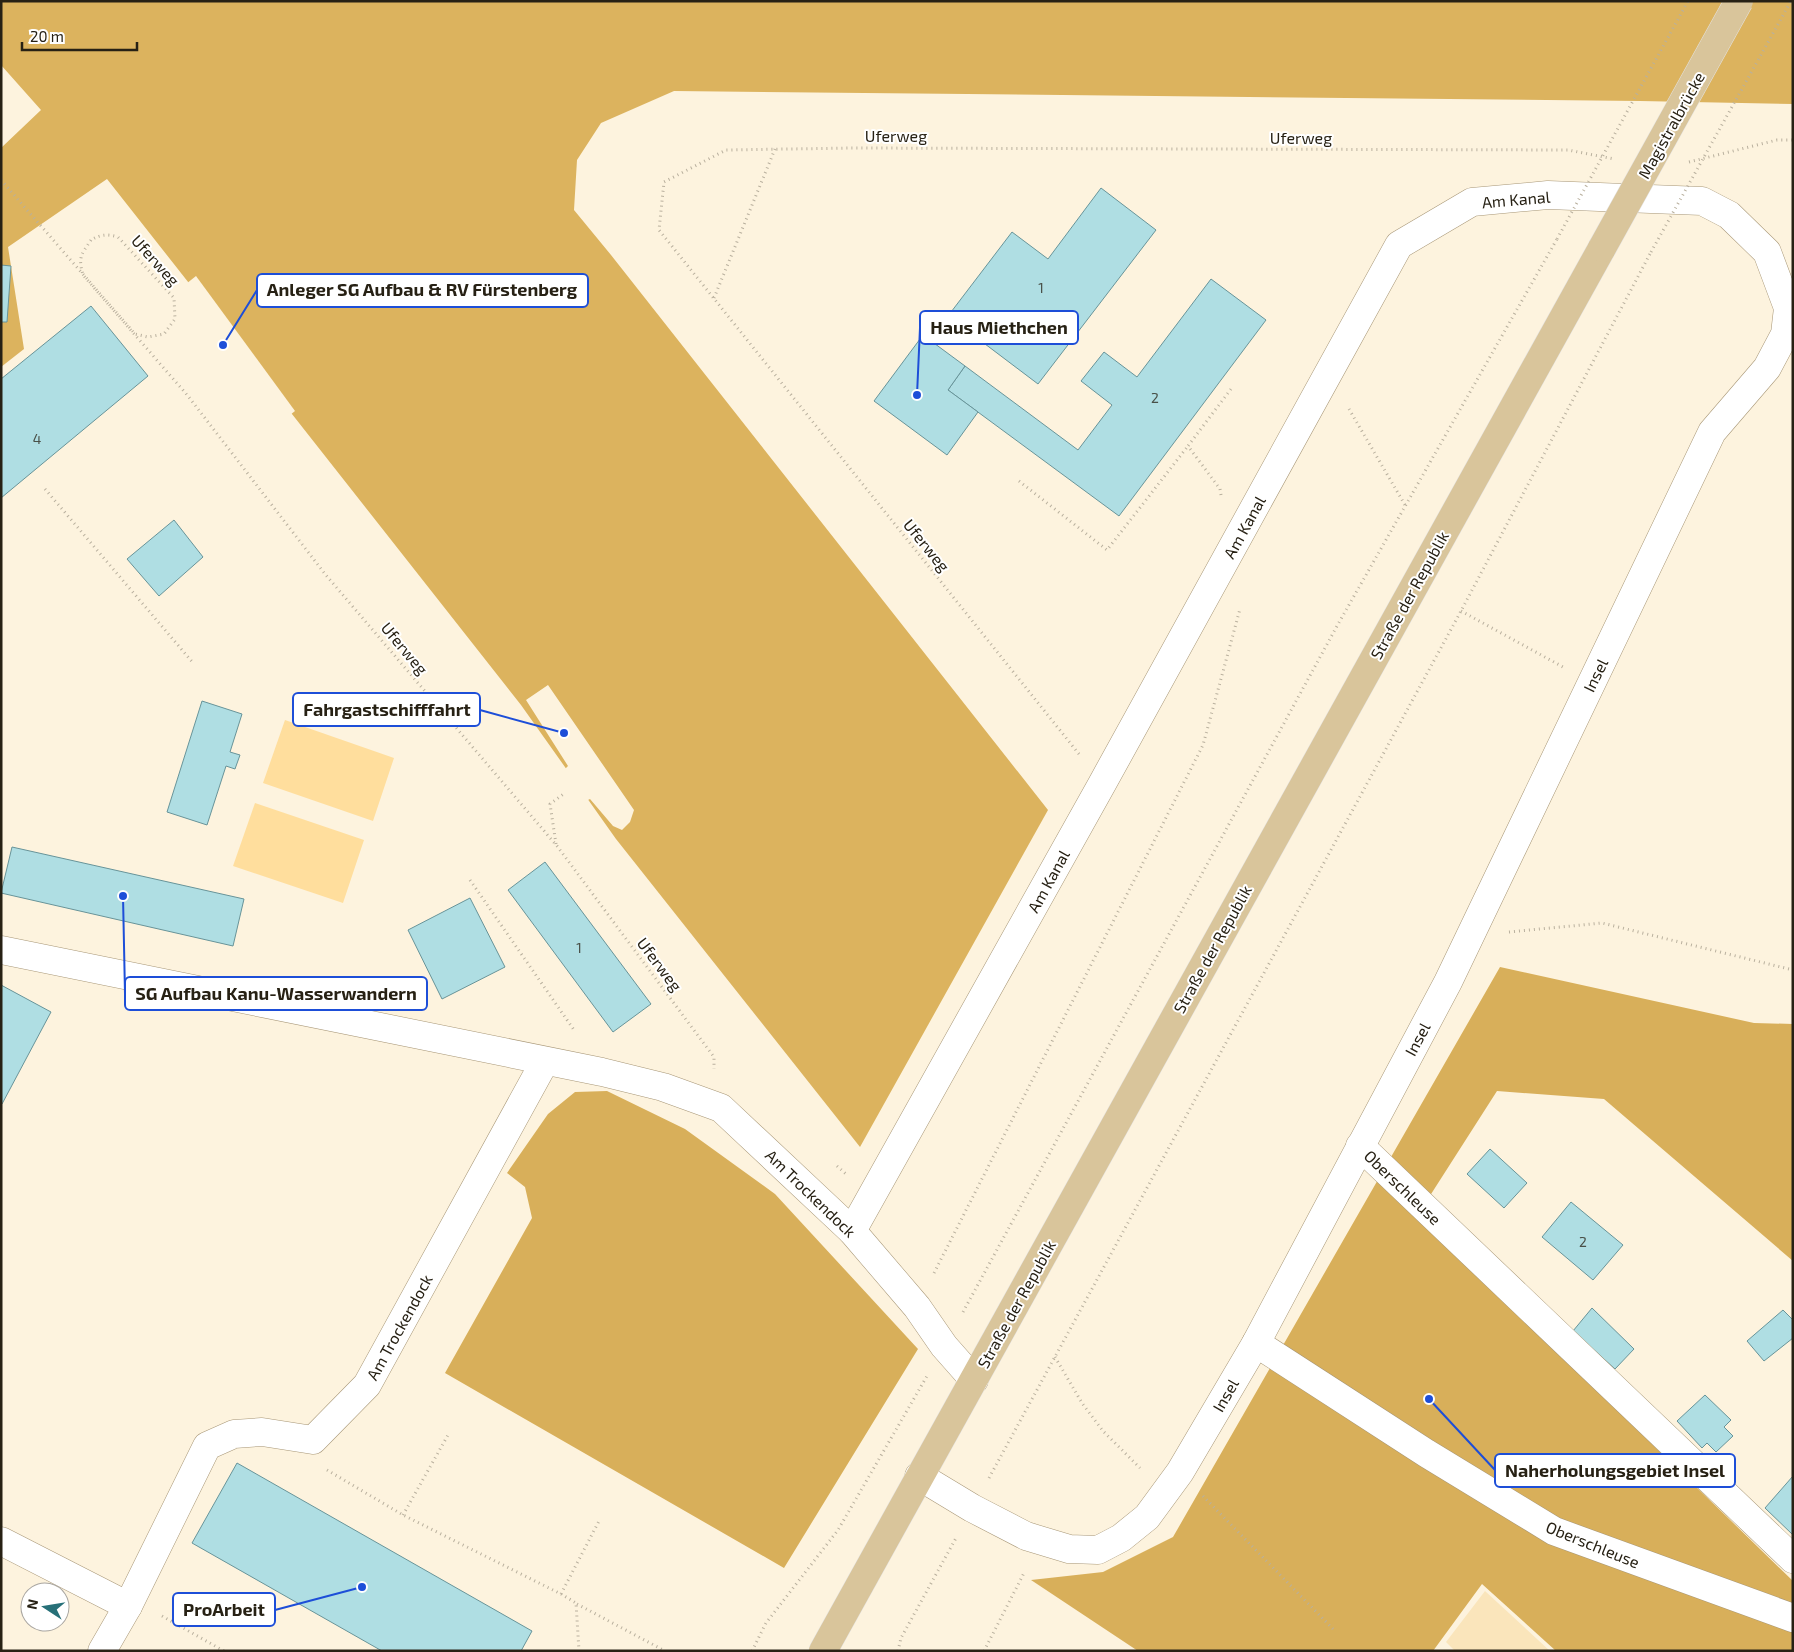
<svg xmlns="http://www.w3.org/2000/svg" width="1794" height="1652" font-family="'Exo 2',sans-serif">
<rect width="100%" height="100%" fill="#fdf3de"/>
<polygon fill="#fae5bb" points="1485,1591 1550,1651 1455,1651 1446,1642"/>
<g fill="#ffde9d">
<polygon points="285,720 394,758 373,821 263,783"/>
<polygon points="255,803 364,840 343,903 233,866"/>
</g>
<g fill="#d8af5a">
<polygon points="1500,967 1754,1023 1793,1024 1793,1261 1604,1099 1497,1091 1417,1216 1793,1581 1793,1651 1556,1651 1482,1584 1433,1651 1138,1651 1031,1580 1103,1572 1173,1537"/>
<polygon points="607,1091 685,1129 775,1194 918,1349 784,1568 445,1373 532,1218 525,1187 507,1173 548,1114 575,1092"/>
</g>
<polygon fill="#dcb35e" points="1,1 1793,1 1793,104 1640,101 674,91 601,123 577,160 574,210 611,255 1048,810 860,1147 616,839 521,705 107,179 8,247 24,349 1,367 1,148 41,110 1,65"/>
<g fill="#fdf3de">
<polygon points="196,276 295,411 290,415 186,284"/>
<polygon points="548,685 634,810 630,822 622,830 613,826 590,799 586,801 564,770 568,766 526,700"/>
</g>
<g fill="#afdee3" stroke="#689499">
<polygon points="1101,188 1156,230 1038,384 948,316 1012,232 1048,259"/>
<polygon points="1,265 11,266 7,322 1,322"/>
<polygon points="1211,279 1266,320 1119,516 948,390 965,366 1078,450 1112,405 1081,381 1104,352 1137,377"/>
<polygon points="91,306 148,376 1,498 1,379"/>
<polygon points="923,335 965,366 948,390 978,412 947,455 874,401"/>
<polygon points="174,520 203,557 159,596 127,559"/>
<polygon points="202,701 242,714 230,752 240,755 235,769 226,766 207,825 167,812"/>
<polygon points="12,847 244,899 233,946 1,893"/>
<polygon points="545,862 651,1004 613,1032 508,890"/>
<polygon points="470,898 505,967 442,999 408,930"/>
<polygon points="1,985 51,1012 2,1104 1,1104"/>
<polygon points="1490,1149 1527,1183 1504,1208 1467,1174"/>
<polygon points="1571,1202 1623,1245 1593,1280 1542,1237"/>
<polygon points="1592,1308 1634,1349 1615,1369 1573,1331"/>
<polygon points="1783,1310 1793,1320 1793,1338 1764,1361 1747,1341"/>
<polygon points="1705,1395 1731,1420 1724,1427 1733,1436 1716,1452 1707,1443 1702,1448 1677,1421"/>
<polygon points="237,1463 532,1631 521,1651 382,1651 192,1543"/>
<polygon points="1793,1476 1793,1535 1765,1508"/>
</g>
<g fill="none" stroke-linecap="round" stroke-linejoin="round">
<defs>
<g id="minor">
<polyline points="1,950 602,1072 663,1087 721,1108 852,1231 917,1307 944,1346 974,1380"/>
<polyline points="1360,1146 1793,1559"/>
<polyline points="852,1231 1102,784 1399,245 1472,202 1548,195 1702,201 1729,215 1767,252 1788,308 1785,334 1767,368 1712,432 1448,982 1256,1343 1180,1472 1147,1517 1121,1538 1098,1550 1069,1549 1026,1536 972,1508 919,1476"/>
<polyline points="1256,1343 1426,1453 1554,1531 1793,1618"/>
<polyline points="1,1541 128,1606"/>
<polyline points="102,1651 128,1606 207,1446 234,1434 262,1432 313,1440 367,1385 545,1061"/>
</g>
<polyline id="major" points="823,1651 1602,248"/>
</defs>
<use href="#minor" stroke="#a89777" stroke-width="29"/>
<use href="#major" stroke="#e5e4e3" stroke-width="29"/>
<g stroke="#b9b09e" stroke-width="3" stroke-dasharray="1 4" stroke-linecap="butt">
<polyline points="1689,162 1777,140 1793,140"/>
<path d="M91,240C81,255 78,257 83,275L188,396L325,574L557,846L714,1057V1069"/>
<polyline points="714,298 775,149"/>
<polyline points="1349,409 1405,505"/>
<polyline points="1019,481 1107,550 1188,446"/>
<polyline points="45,489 194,664"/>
<polyline points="1221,495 1220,489 1188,446 1231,389"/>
<polyline points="1461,611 1563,667"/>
<polyline points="1079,754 659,230 664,182 726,150 852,148 1568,150 1614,159"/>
<polyline points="556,844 550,804 565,793"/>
<polyline points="470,880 574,1030"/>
<polyline points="1509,932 1602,923 1793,970"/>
<polyline points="837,1166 846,1174"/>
<polyline points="934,1273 1203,745 1240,609"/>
<polyline points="963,1312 1337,626 1557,239"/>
<polyline points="1055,1357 1082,1403 1103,1431 1140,1468"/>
<polyline points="327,1470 403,1515 561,1594 576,1603 579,1651"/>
<polyline points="989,1478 1461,611 1651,252"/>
<polyline points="1203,1496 1333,1629"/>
<polyline points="403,1515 448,1435"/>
<polyline points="561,1594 599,1521"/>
<polyline points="577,1604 665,1651"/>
<polyline points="162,1616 224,1651"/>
<polyline points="752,1651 766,1623 838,1530 927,1376"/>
<polyline points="898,1651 901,1638 956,1538"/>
<polyline points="984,1651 1025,1571"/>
</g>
<use href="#minor" stroke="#fff" stroke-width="28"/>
<use href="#major" stroke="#d9c59b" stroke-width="28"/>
<defs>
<polyline id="major-bridge" points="1602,248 1739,1"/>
</defs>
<use href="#major-bridge" stroke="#e5e4e3" stroke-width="29" stroke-linecap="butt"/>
<g stroke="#b9b09e" stroke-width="3" stroke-dasharray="1 4" stroke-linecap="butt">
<path d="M1,180L135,334L148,337L164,334L175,319L174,298L118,237C108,234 101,234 91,240"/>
<polyline points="1557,239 1688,1"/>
<polyline points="1651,252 1791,1"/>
</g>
<use href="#major-bridge" stroke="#d9c59b" stroke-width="28"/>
</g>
<g text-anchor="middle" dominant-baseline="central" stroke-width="4" stroke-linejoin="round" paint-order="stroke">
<g font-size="14" fill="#495048">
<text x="1041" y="287">1</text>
<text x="1155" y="397">2</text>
<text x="37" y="438">4</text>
<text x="579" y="947">1</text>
<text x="1583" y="1241">2</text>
</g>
<g font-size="16" fill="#272114" stroke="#fff">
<text transform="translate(1671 125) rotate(-61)">Magistralbrücke</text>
<text x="896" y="135">Uferweg</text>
<text x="1301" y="137">Uferweg</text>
<text transform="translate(1516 199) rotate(-5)">Am Kanal</text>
<text transform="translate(156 260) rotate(48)">Uferweg</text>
<text transform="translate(1244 527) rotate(-61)">Am Kanal</text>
<text transform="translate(927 545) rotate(51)">Uferweg</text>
<text transform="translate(1409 595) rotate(-61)">Straße der Republik</text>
<text transform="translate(405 648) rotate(50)">Uferweg</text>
<text transform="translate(1595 675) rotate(-64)">Insel</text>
<text transform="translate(1048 881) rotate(-61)">Am Kanal</text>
<text transform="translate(1212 949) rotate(-61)">Straße der Republik</text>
<text transform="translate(660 964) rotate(53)">Uferweg</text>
<text transform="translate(1417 1039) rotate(-62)">Insel</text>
<text transform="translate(1403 1187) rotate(44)">Oberschleuse</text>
<text transform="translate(811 1193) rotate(44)">Am Trockendock</text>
<text transform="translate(1016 1304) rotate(-61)">Straße der Republik</text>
<text transform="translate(399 1327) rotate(-61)">Am Trockendock</text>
<text transform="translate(1225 1395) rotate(-60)">Insel</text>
<text transform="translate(1593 1544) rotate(22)">Oberschleuse</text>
</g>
</g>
<path fill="none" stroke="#1d4ed8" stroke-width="2" d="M223 345L257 290M917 395L920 328M564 733L480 710M123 896L125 994M1429 1399L1495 1470M362 1587L275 1610"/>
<g fill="#1d4ed8" stroke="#fff" stroke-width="2">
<circle cx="223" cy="345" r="5"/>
<circle cx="917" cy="395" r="5"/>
<circle cx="564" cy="733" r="5"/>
<circle cx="123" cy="896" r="5"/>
<circle cx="1429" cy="1399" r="5"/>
<circle cx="362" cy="1587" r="5"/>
</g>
<g fill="#fff" stroke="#1d4ed8" stroke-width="2">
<rect x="257" y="274" width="331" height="33" rx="5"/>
<rect x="920" y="311" width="158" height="33" rx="5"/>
<rect x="293" y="693" width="187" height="33" rx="5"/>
<rect x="125" y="977" width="302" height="33" rx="5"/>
<rect x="1495" y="1454" width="240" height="33" rx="5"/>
<rect x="173" y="1593" width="102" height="33" rx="5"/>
</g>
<g font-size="18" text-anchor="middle" font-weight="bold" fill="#272114">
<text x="422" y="296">Anleger SG Aufbau &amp; RV Fürstenberg</text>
<text x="999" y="334">Haus Miethchen</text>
<text x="387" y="716">Fahrgastschifffahrt</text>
<text x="276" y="1000">SG Aufbau Kanu-Wasserwandern</text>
<text x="1615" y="1477">Naherholungsgebiet Insel</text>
<text x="224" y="1616">ProArbeit</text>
</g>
<rect width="1794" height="1652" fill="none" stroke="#272114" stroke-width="5"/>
<g transform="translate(45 1607) rotate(282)"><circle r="24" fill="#ffffff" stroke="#a9a6a1"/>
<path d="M0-4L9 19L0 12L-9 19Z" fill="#277078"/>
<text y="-8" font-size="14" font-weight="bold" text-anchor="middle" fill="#272114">N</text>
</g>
<path d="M22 42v8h115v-8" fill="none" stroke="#272114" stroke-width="2.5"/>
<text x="30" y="42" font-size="15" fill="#272114" stroke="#ffffff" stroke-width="4" paint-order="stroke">20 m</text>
</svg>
